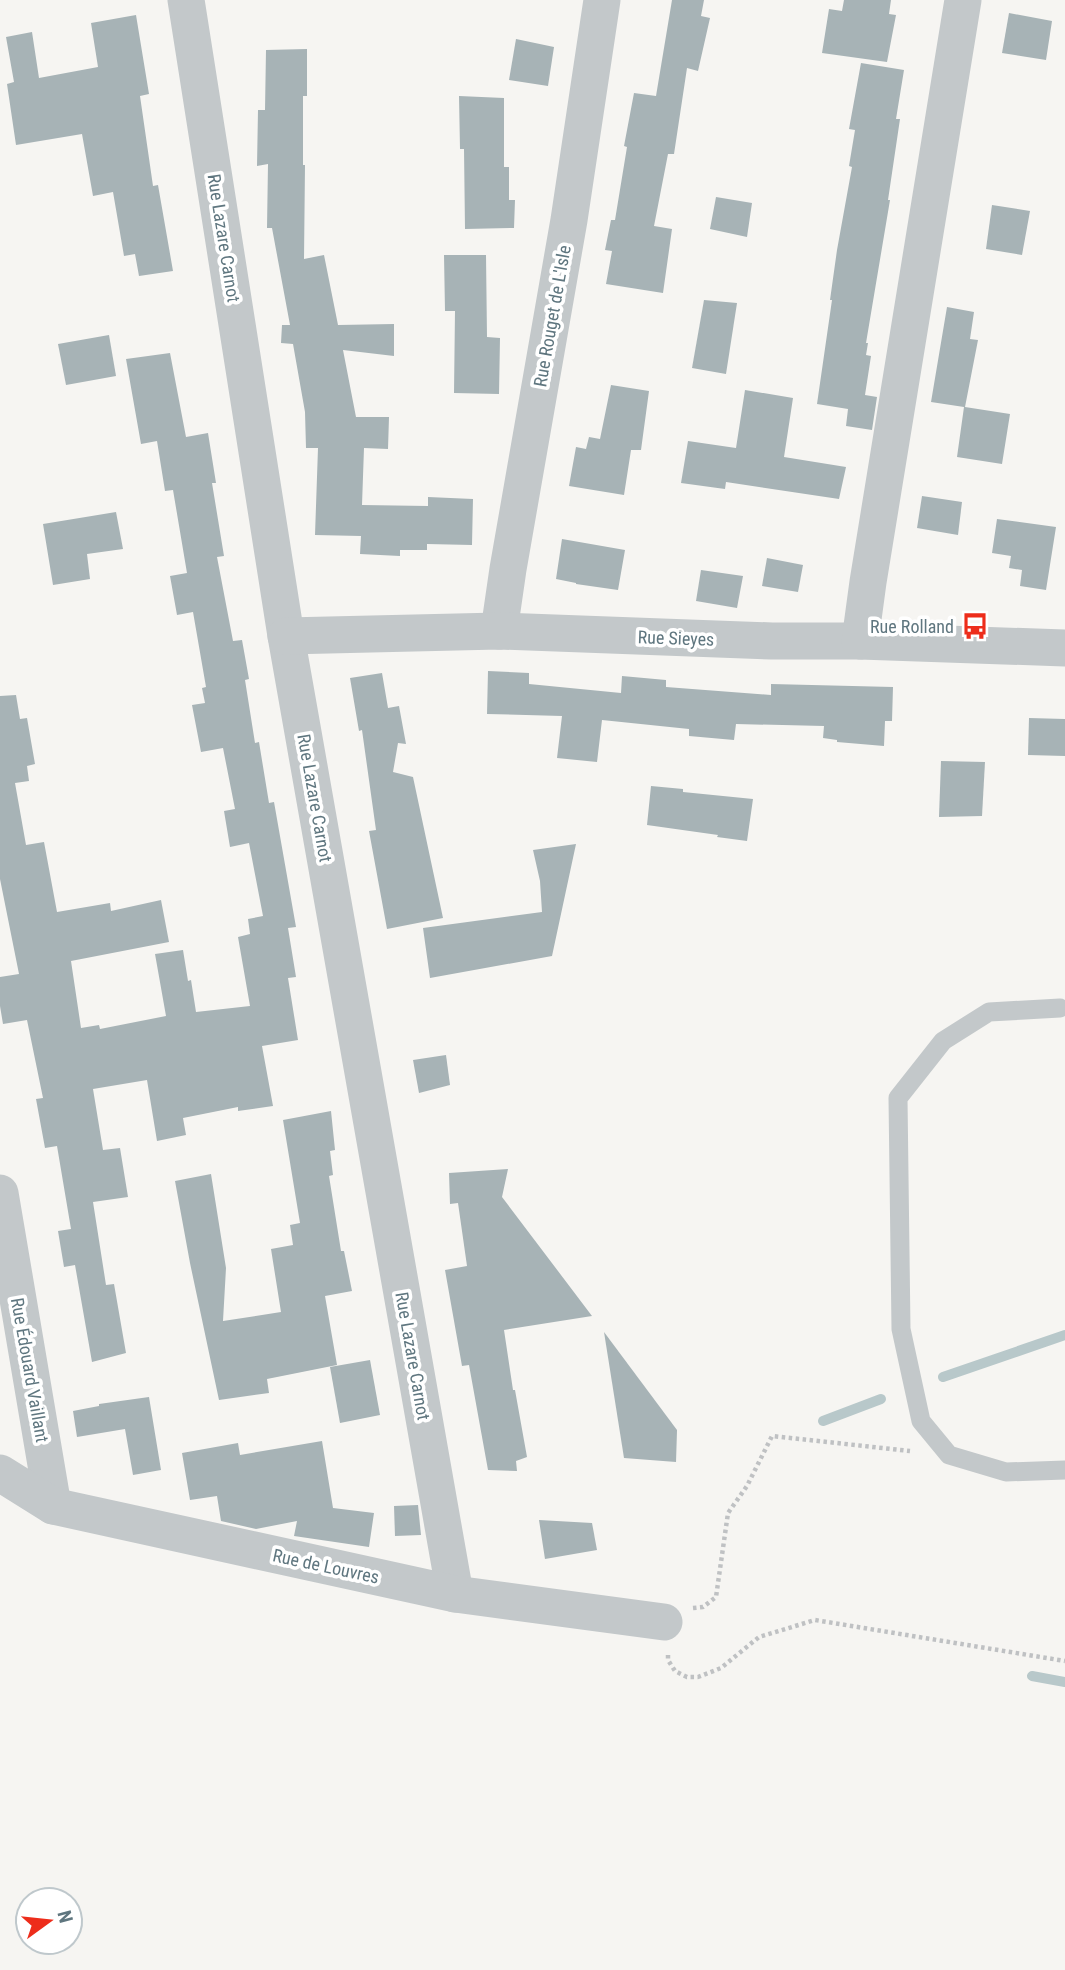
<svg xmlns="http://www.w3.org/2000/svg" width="1065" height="1970" font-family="'Roboto Condensed',sans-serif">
<rect width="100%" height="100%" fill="#f6f5f2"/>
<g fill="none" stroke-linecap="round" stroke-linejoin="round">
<g stroke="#b8c8ca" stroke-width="10">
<polyline points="943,1377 1065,1335"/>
<polyline points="823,1421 881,1399"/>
<polyline points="1032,1676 1065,1682"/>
</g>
</g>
<g fill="#a7b3b6">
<polygon points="672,0 704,0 701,16 710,18 698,71 687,68 674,154 668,154 654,226 672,229 663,293 606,284 612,251 605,250 611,220 615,220 627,147 624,146 634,93 656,96"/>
<polygon points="844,0 891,0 889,14 896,15 887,62 822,53 829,9 842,11"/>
<polygon points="1009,13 1052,21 1046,60 1002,53"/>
<polygon points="136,15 149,94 140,96 153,186 158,185 173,271 139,276 135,254 124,256 113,192 93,196 82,134 16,145 7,84 14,82 6,37 32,32 39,78 98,67 91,23"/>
<polygon points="516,39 554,47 548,86 509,80"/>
<polygon points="307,49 307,96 303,96 303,165 305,165 304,259 324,255 338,325 394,324 394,356 343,350 356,417 389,417 388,449 364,448 362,505 428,506 428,497 473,499 472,545 427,544 427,550 400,550 400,556 360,554 361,536 315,535 318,448 306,448 305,412 293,344 281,343 282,325 290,325 272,228 267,228 268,164 257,166 258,110 265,110 266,50"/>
<polygon points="861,63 904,70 896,119 900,119 888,200 890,200 866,343 868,343 866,355 871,356 865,395 877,397 872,430 846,426 848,409 817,404 832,300 830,300 837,250 852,167 849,166 855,130 849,129"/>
<polygon points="459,96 504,98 504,167 509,167 509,200 515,200 514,228 465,229 464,149 460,149"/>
<polygon points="716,197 752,203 747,237 710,229"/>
<polygon points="992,205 1030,211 1022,255 986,249"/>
<polygon points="444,255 486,255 487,337 500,338 499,394 454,393 455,311 445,311"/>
<polygon points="704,300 737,303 726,374 692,368"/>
<polygon points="947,307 974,312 970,339 978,340 965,407 1010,414 1002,464 957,457 964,407 931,402"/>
<polygon points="109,335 116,376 66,385 58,344"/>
<polygon points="170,353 186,437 208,433 216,483 212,483 224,556 217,557 233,641 242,640 249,679 245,680 255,743 259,742 269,803 274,802 296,927 288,928 296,977 288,978 298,1040 262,1046 273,1106 238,1111 238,1107 183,1118 186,1135 157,1141 147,1080 93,1089 103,1150 120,1148 128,1197 93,1202 106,1285 114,1284 126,1353 92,1362 75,1265 64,1267 58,1231 71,1229 57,1146 45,1148 36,1099 43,1098 27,1020 3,1024 0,1006 0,977 19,974 0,879 0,696 16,695 20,719 27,718 35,764 27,766 29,781 15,783 26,845 44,842 57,912 110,903 111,911 161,900 169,942 71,961 81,1028 99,1025 100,1029 166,1016 155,954 183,950 188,981 191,980 196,1012 250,1006 238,937 250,934 248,919 263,916 249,843 230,847 224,811 235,809 223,748 201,752 192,705 205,703 202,688 206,687 193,612 177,615 170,576 187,573 173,490 165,491 157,441 141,444 126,359"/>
<polygon points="611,385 649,391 641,450 631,450 624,495 569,486 576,447 586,449 589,437 600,439"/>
<polygon points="745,390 793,398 784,457 846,467 839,499 726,482 725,489 681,483 688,441 736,448"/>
<polygon points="922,496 962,502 958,535 917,528"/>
<polygon points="116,512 123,549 87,554 90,579 53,585 43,524"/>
<polygon points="997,519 1056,527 1046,590 1020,586 1022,570 1009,568 1011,556 992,553"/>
<polygon points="562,539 625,550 618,590 576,584 576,583 556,579"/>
<polygon points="767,558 803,565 798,592 762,586"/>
<polygon points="701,570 743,576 737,608 696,601"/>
<polygon points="488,671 529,673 529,684 621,693 622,676 666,680 666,687 771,695 771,684 893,687 892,721 885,721 884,746 837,742 837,740 823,738 824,726 736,724 734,740 689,736 689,729 602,720 597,762 557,758 562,716 487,714"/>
<polygon points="382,673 388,708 399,706 406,744 398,743 393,772 413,777 443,918 387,929 369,831 376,830 362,730 359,731 350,678"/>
<polygon points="1029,718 1065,719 1065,756 1028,755"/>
<polygon points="941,761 985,762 982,816 939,817"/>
<polygon points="651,786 683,789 683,792 753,799 747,841 717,837 718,835 647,825"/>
<polygon points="576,844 552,956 430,978 423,928 542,912 540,881 533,850"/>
<polygon points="446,1055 450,1085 419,1093 413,1060"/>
<polygon points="331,1111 335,1150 330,1151 333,1175 329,1176 341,1251 344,1251 352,1291 325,1296 337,1365 267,1379 269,1393 219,1400 190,1263 175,1181 211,1174 226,1268 223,1321 281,1312 271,1249 293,1245 290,1225 300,1223 283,1120"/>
<polygon points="508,1169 502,1197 592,1316 504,1330 513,1390 515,1390 527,1457 516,1461 517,1471 488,1470 469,1365 462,1366 445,1270 467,1266 458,1203 450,1204 449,1173"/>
<polygon points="604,1332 677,1430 676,1462 624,1458"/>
<polygon points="370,1360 380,1415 340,1423 330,1367"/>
<polygon points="149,1397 161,1470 133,1475 125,1429 77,1437 73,1411 99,1406 99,1404"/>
<polygon points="322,1441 333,1508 374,1513 369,1547 294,1536 297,1521 256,1529 221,1521 217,1496 190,1500 182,1453 238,1443 240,1455"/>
<polygon points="418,1505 421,1535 395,1536 394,1506"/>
<polygon points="539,1520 592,1523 597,1550 545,1559"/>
</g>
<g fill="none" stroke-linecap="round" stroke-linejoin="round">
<g stroke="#bfc1c3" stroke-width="4.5" stroke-dasharray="3.5 3.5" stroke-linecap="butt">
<polyline points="693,1608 703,1607 716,1597 728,1513 747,1486 772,1436 910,1451"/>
<polyline points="668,1655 668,1660 675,1671 687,1677 698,1677 721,1668 759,1637 815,1620 1065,1661"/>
</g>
<polyline stroke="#c3c8ca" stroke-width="19" points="1060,1008 989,1012 943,1041 898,1098 901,1329 921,1421 949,1455 1006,1472 1065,1470"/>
<g stroke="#c3c8ca" stroke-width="37">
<polyline points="186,0 286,636 455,1594"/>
<polyline points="499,631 508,569 569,220 602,0"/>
<polyline points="286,636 499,631 772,641 860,641 1065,648"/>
<polyline points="860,641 868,582 963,0"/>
<polyline points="0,1193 53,1506"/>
<polyline points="0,1473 53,1506 455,1594 664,1622"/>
</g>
</g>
<defs>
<symbol id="bus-bare" viewBox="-9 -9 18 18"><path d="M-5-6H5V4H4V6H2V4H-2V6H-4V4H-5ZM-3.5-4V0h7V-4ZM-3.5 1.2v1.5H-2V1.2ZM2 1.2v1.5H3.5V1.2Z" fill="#ed2d1b" stroke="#fff" stroke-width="2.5" paint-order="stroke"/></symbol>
</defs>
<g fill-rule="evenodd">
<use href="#bus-bare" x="956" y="607" width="38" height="38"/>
</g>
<g text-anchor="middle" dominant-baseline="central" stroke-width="7" stroke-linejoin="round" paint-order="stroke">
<g font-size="18" fill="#5f767f" stroke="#fff">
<text transform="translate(224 238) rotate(81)">Rue Lazare Carnot</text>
<text transform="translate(552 316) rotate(-80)">Rue Rouget de L'Isle</text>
<text transform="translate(676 638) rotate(2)">Rue Sieyes</text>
<text transform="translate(315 798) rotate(80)">Rue Lazare Carnot</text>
<text transform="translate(413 1356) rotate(80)">Rue Lazare Carnot</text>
<text transform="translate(30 1370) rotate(80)">Rue Édouard Vaillant</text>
<text transform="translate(326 1566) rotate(12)">Rue de Louvres</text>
</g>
<g font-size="18" fill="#5f767f" stroke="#fff" text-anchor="end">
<text x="954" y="626">Rue Rolland</text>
</g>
</g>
<g transform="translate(49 1921) rotate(75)"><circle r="33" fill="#ffffff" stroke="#bfc8cc" stroke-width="2"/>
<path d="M0-5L12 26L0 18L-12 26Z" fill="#ed2d1b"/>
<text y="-10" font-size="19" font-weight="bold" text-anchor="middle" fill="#5f767f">N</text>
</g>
</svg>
